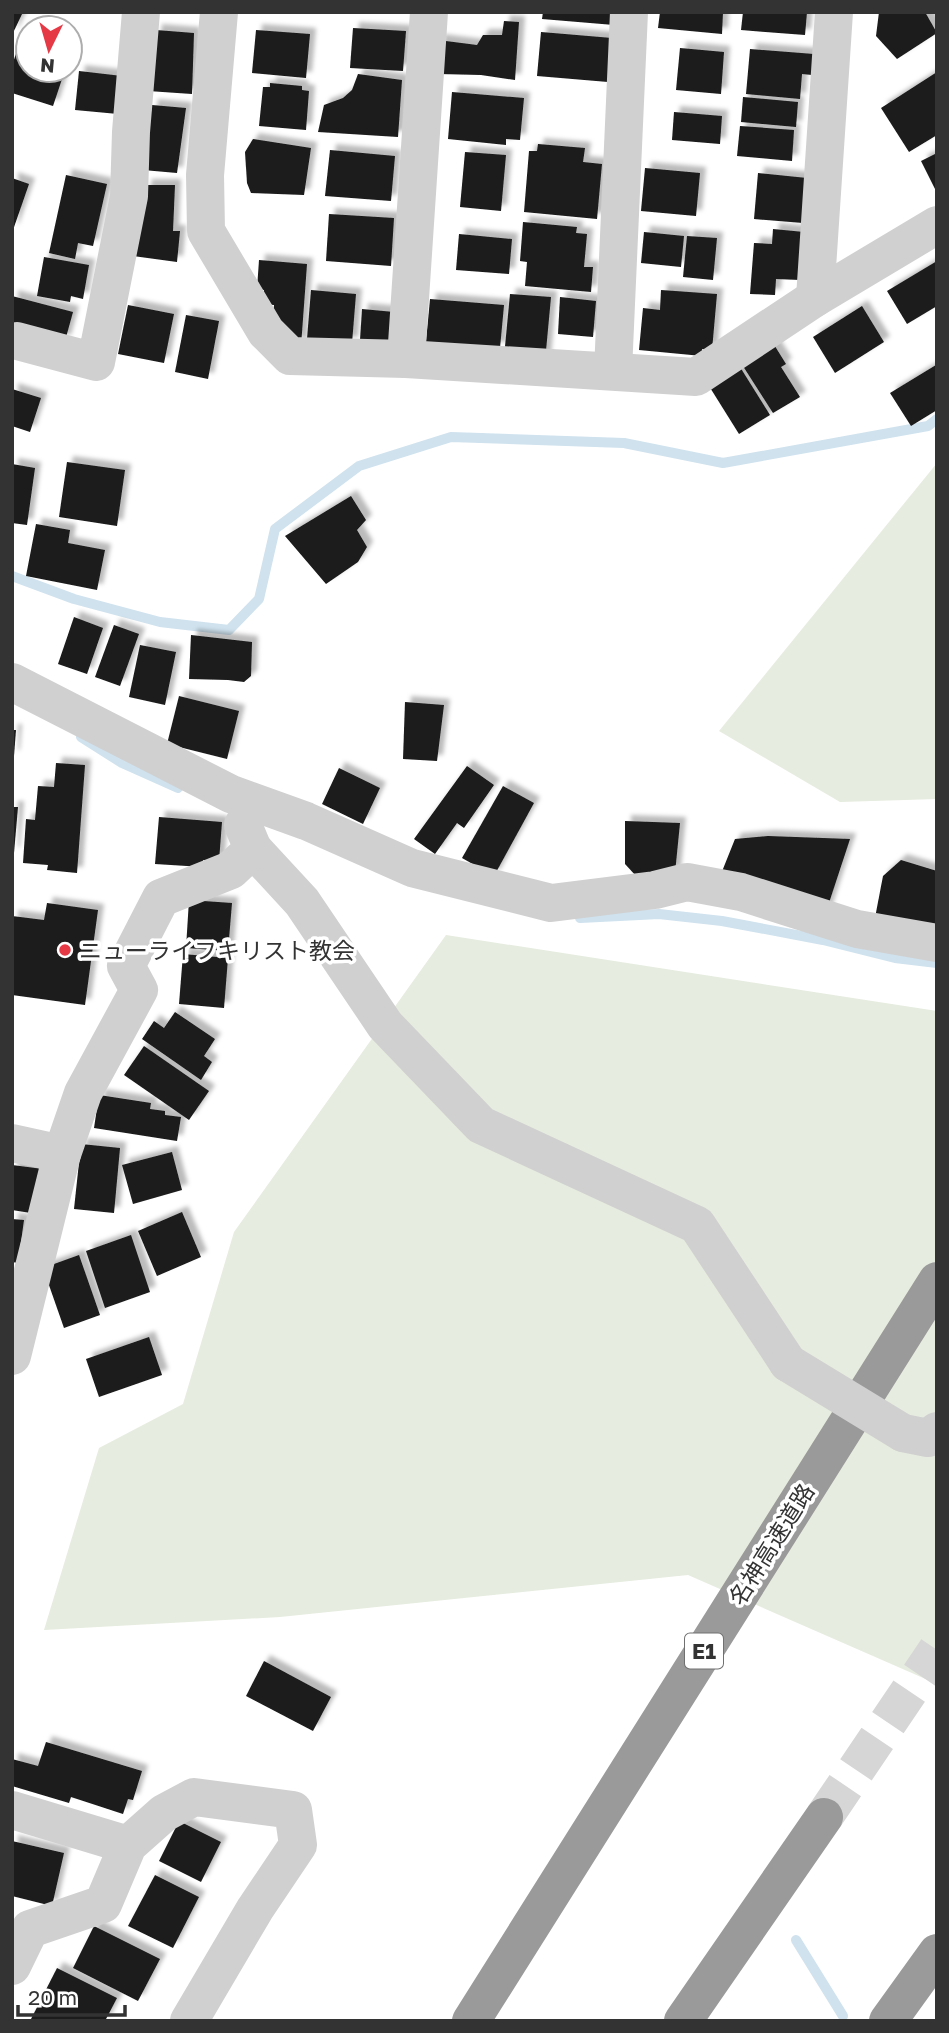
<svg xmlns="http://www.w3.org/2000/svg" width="949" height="2033" font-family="'Golos Text','Noto Sans JP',sans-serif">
<defs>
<filter id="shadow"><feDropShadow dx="6" dy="-6" stdDeviation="2" flood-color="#0004"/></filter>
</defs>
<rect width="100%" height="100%" fill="#fff"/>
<g fill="#e6ecdf">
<polygon points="937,463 937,799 840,802 719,731"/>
<polygon points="446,935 937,1011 937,1684 688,1575 280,1617 44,1630 99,1448 183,1404 234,1232"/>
</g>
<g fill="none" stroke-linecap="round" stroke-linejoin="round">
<g stroke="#cfe2ee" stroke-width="10">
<polyline points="12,576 74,599 160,622 229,630 259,599 275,529 359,466 451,437 624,443 723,463 928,426 937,419"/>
<polyline points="81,737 122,763 178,788"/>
<polyline points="580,918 659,914 722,921 823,940 895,958 937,963"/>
<polyline points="796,1940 843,2016"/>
</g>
</g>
<g fill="#1a1a1a" filter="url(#shadow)">
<polygon points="12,12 23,12 12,35"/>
<polygon points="543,12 615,12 614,25 542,19"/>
<polygon points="660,12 723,12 722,34 658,28"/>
<polygon points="743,12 807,12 805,35 741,30"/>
<polygon points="879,12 925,12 937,33 897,59 876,36"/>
<polygon points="504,21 519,22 515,80 481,75 439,74 438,40 477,45 483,35 502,35"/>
<polygon points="24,28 28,30 28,70 65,70 53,106 12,93 12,66"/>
<polygon points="353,28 406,31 403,71 350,68"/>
<polygon points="156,30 194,33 192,94 148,91"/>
<polygon points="256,30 310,34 306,78 252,73"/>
<polygon points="541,32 612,38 608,82 537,76"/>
<polygon points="680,48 724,52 721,94 676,90"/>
<polygon points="750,49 814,54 812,75 802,74 800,99 746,94"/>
<polygon points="79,71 122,76 118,114 75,110"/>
<polygon points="937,72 937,135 909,152 881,108"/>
<polygon points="358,74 402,80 398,137 318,132 324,105 343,98 352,90"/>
<polygon points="270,83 302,86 302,90 309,91 306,130 259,126 263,87 270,87"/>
<polygon points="452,92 524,98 520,140 506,139 506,145 448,139"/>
<polygon points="743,97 798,102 796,127 741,122"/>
<polygon points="152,105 186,108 177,173 143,170"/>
<polygon points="674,112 722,116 720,144 672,140"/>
<polygon points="740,126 794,130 792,161 737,156"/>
<polygon points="253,139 311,148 304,195 251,193 247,183 245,152"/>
<polygon points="538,144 585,148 583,162 602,164 597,219 524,212 529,151 537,151"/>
<polygon points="330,150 395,156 391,201 325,196"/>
<polygon points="465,152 506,155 501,211 460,207"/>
<polygon points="937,153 937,193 921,161"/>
<polygon points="645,168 700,173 696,216 641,211"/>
<polygon points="758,173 807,178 803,223 754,219"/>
<polygon points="66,175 107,184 93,246 78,243 75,259 49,253"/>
<polygon points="12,178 29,184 13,230 12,230"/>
<polygon points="146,185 175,185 173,231 180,231 177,262 133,256"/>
<polygon points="329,214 394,218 391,266 326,261"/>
<polygon points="523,222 577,227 576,233 587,234 584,267 593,267 591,292 525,286 527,262 520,261"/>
<polygon points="773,229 804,232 800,280 776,279 775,295 750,294 754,243 772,244"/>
<polygon points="644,232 684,236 681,267 641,263"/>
<polygon points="459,234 512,239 509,274 456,270"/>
<polygon points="687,236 717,238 713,280 683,277"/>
<polygon points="44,257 89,265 83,299 71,296 70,302 37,296"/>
<polygon points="259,260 307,264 301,346 272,329 274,305 263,304 264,290 257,289"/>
<polygon points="937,261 937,306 907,324 887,291"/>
<polygon points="311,290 356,294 352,343 307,339"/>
<polygon points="661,290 717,294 712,350 702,349 702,356 639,350 643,308 660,310"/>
<polygon points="510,294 551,297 545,361 504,357"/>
<polygon points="12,296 73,312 65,341 12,327"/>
<polygon points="560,297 596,301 593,337 558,334"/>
<polygon points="430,299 504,305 500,348 426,342"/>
<polygon points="128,305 174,314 164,363 118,354"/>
<polygon points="862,306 884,342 835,373 813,337"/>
<polygon points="362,309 394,312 391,342 360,340"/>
<polygon points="186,315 219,321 208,379 175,372"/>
<polygon points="773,343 786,364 781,367 800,397 773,413 741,363"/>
<polygon points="936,365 937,410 911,426 890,393"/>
<polygon points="740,367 770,415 739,434 709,386"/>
<polygon points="12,389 41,398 30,432 12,426"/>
<polygon points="67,462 125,470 117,526 59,517"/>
<polygon points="12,464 35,468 27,525 12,523"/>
<polygon points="351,496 366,520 357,530 367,547 358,562 326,584 285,536"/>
<polygon points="36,524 70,530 68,543 105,550 97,590 26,576"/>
<polygon points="74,617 103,628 87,674 58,664"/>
<polygon points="114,625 139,634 120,686 95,677"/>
<polygon points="191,635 252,642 251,676 244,682 228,680 189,679"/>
<polygon points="140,645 176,652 165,705 129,697"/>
<polygon points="179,696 239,711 227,759 167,744"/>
<polygon points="405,702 444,705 437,761 403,759"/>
<polygon points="12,730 16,730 14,756 12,756"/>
<polygon points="56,763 85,765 77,873 47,870 48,865 23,863 26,819 35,820 38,786 54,787"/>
<polygon points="467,766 494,785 464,828 457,823 435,854 414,839"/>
<polygon points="339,768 380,788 363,824 322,804"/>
<polygon points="503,786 534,803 494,876 462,858"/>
<polygon points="12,807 18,807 14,853 12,853"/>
<polygon points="159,817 222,822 219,861 203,860 203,867 155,864"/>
<polygon points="625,821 680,823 675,873 637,877 625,864"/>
<polygon points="768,836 850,839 826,912 721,874 735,839"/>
<polygon points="901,860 937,871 937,921 933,933 874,923 883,876"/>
<polygon points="189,900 232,903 228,951 186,948"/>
<polygon points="47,903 98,910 85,1005 12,995 12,916 44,920"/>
<polygon points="183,954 228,958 224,1008 179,1004"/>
<polygon points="175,1012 215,1039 204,1056 212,1062 201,1080 142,1039 154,1021 164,1028"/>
<polygon points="144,1046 209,1091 189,1120 124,1075"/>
<polygon points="99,1095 151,1103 150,1109 165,1111 165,1115 181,1117 177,1141 94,1128"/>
<polygon points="81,1144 120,1148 114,1213 74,1209"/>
<polygon points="172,1152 182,1190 133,1204 122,1165"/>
<polygon points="12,1165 43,1169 37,1214 12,1210"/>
<polygon points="182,1212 201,1257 157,1276 138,1231"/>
<polygon points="12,1219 24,1220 18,1263 12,1262"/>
<polygon points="131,1235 150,1292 105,1308 86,1251"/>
<polygon points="79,1255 100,1315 64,1328 43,1268"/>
<polygon points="149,1337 162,1375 99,1397 86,1359"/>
<polygon points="264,1661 331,1697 313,1731 246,1696"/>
<polygon points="46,1742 142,1771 133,1800 128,1799 123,1814 71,1797 69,1803 12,1786 12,1759 38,1766"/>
<polygon points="179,1821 221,1842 201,1882 159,1861"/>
<polygon points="12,1841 64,1853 52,1906 12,1896"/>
<polygon points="155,1875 199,1897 173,1948 128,1926"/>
<polygon points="94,1926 160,1959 138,2001 73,1968"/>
<polygon points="57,1968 117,1998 105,2021 30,2021"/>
</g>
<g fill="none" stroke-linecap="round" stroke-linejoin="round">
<polyline stroke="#d6d6d6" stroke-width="38" stroke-dasharray="38 19" stroke-linecap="butt" points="824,1817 937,1650"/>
<g stroke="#d0d0d0" stroke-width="38">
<polyline points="219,12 205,175 206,231 266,332 290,356 406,359 696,377 815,298 937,225"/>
<polyline points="815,298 834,12"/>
<polyline points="17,341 96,362 129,196 131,132 141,12"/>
<polyline points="406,359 429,12"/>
<polyline points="613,371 629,12"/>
<polyline points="12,682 231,794 306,821 412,868 551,903 655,890 687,882 741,892 857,929 937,943"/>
<polyline points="253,849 302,902 385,1025 481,1125 697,1225 788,1363"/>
<polyline points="12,1143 62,1154"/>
<polyline points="12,1356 62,1154 83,1093 139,990 126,966 161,898 231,870 253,849 243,825"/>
<polyline points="903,1433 928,1438 937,1431"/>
<polyline points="12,1810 128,1845"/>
<polyline points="12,1966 30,1929 103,1904 128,1845 164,1813 194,1797 293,1810 298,1845 255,1909 189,2021"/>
</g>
<g stroke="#9a9a9a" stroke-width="38">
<polyline points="471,2021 937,1281"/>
<polyline points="683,2021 824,1817"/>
<polyline points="888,2021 937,1953"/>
</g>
<polyline stroke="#d0d0d0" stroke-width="38" points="788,1363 903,1433"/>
</g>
<circle fill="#e63946" stroke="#fff" stroke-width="2.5" cx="65" cy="950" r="7"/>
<g text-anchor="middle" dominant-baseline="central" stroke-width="7" stroke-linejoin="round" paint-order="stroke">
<rect fill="#fff" stroke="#707070" stroke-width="2" x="685" y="1633.5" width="38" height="35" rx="5"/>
<g font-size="21" font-weight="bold" fill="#333">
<text x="704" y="1651">E1</text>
</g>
<g font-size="23" fill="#333" stroke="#fff" text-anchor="start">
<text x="79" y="950">ニューライフキリスト教会</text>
</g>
<g font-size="23" fill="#333" stroke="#fff">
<text transform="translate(771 1544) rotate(-58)">名神高速道路</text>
</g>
</g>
<rect width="949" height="2033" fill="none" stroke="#333333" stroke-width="28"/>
<g transform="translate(49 49) rotate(185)"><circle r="33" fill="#ffffff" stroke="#adadad" stroke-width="2"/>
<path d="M0-5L12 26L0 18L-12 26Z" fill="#e63946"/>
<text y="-10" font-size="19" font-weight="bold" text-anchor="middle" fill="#333333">N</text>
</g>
<path d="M18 2005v10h107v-10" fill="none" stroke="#333333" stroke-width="3.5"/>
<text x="28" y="2005" font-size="21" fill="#333333" stroke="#ffffff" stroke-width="5" paint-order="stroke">20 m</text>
</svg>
